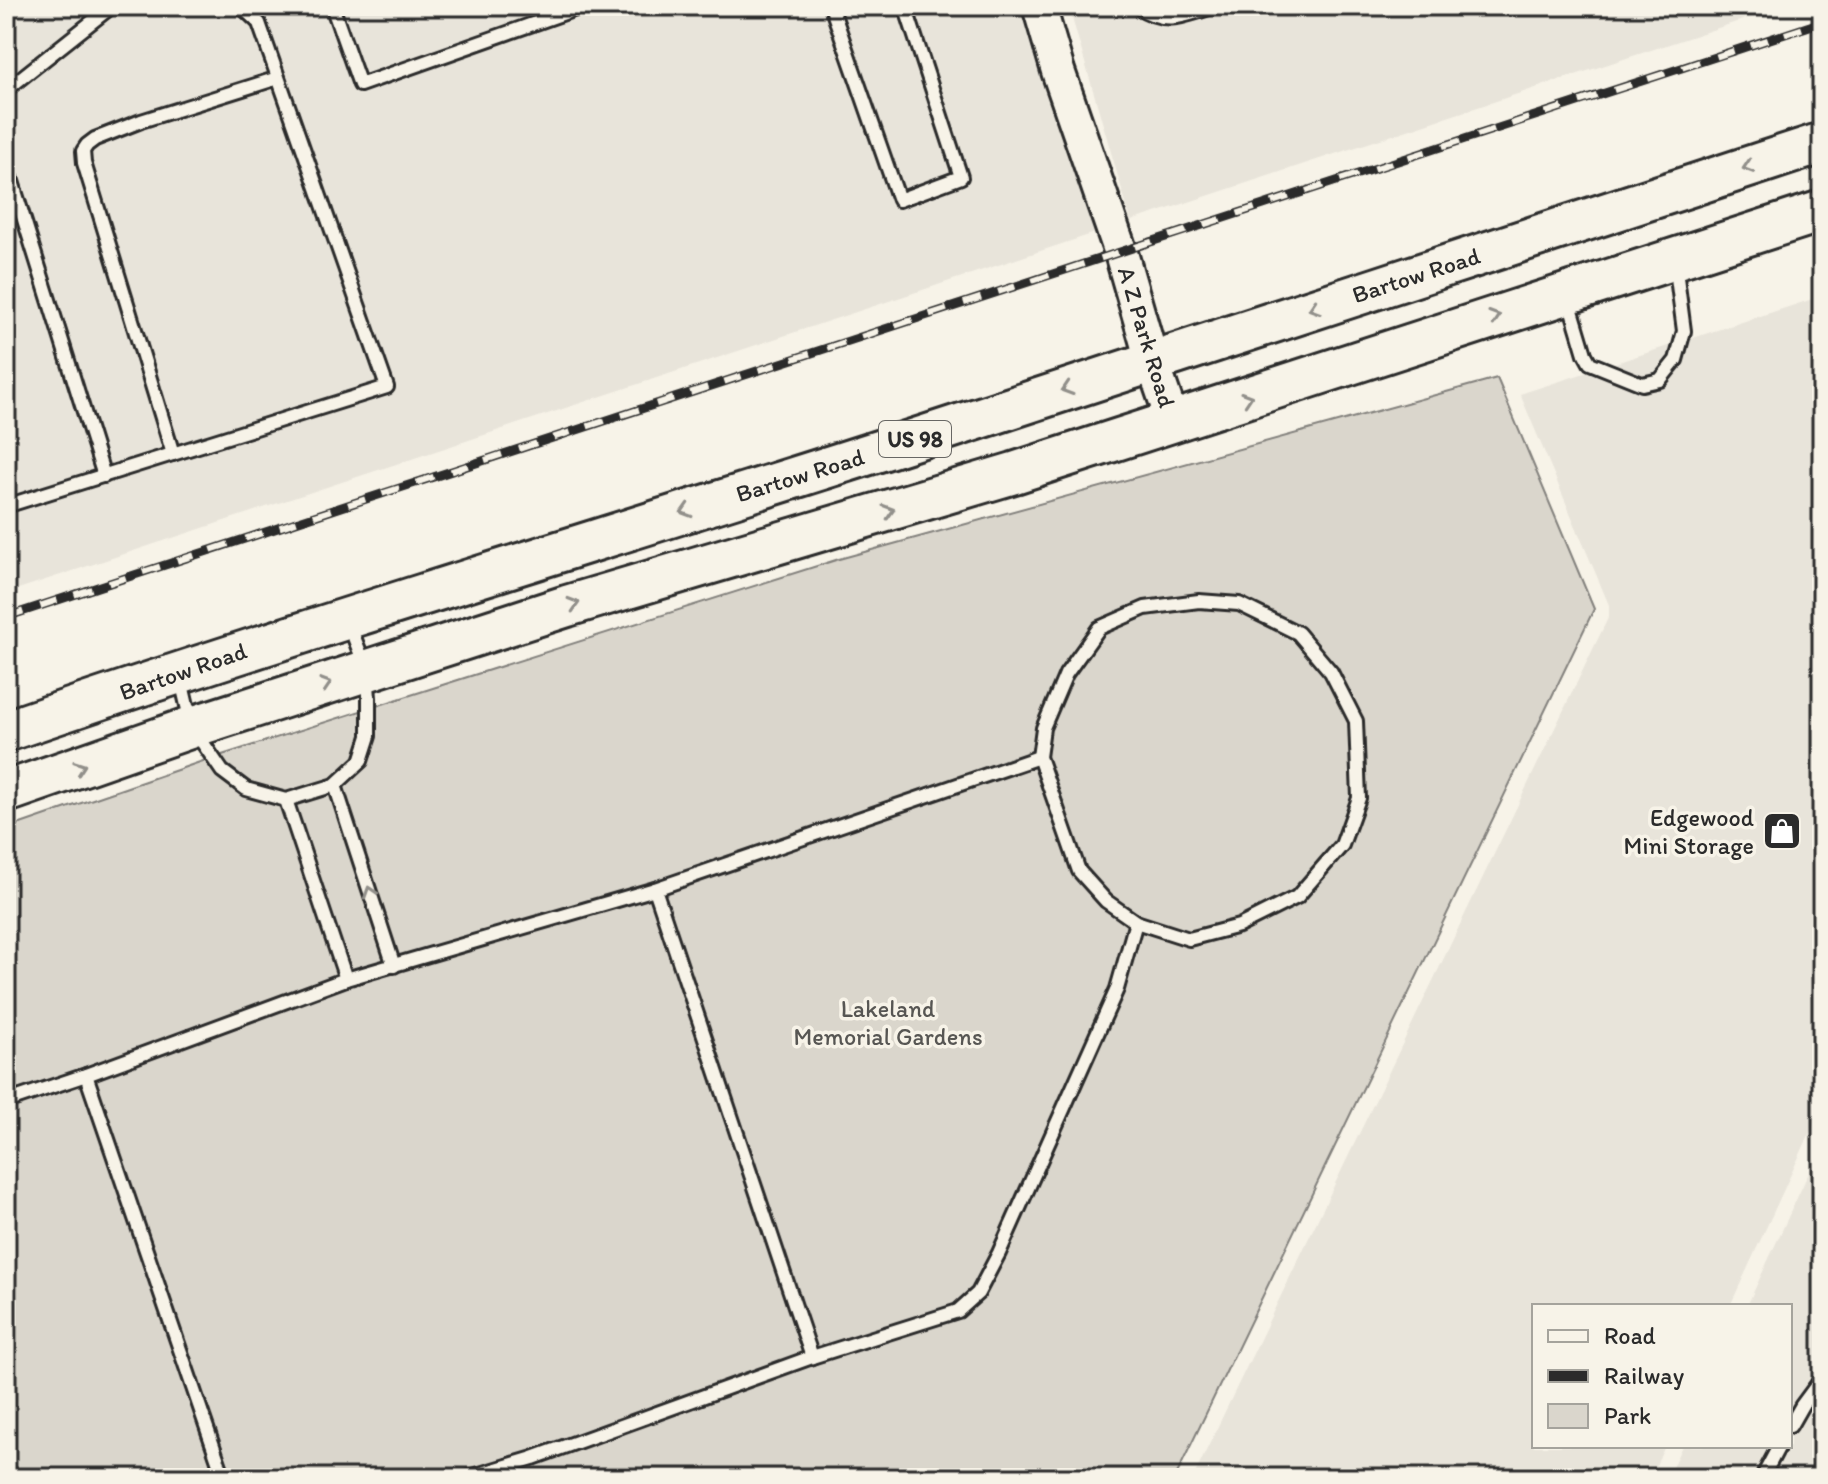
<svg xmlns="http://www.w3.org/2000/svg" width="1828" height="1484" font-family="Itim,sans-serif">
<rect width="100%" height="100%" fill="#f7f3e8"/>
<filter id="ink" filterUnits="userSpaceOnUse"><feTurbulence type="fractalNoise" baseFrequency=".0125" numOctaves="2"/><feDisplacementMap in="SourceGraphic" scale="16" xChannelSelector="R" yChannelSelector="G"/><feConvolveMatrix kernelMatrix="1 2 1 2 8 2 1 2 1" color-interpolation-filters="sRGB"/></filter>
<g filter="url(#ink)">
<g fill="#e8e4da">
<polygon points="6,6 1021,6 1041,75 1095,233 6,593"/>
<polygon points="1070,6 1785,6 1131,221 1072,18"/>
<polygon points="1822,296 1822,1107 1730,1306 1534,1306 1534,1446 1665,1446 1650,1478 1193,1478 1609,616 1609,605 1520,394"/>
<polygon points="1822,1144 1822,1478 1667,1478 1682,1446 1790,1446 1790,1306 1747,1306"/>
</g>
<polygon fill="#dad6cc" stroke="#82807c" stroke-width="2" points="1497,378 1594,609 1175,1478 6,1478 6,829 200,762 839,559"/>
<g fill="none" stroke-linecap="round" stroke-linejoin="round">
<defs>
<g id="service">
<polyline points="332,6 360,85 584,6"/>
<polyline points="831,6 899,200 961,177 905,6"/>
<path d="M1137,6C1165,26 1185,16 1215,6"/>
<polyline points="6,90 112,6"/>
<polyline points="6,162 104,476"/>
<polyline points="1815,217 1822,243"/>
<polyline points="1568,297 1585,354 1590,363 1642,384 1660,380 1676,360 1684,331 1675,262"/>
<polyline points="173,454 84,163 83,151 87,145 95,139 141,121 278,78"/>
<polyline points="6,506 387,387 259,23 241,6"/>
<polygon points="1199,601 1239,604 1298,633 1331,672 1356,721 1359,798 1342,845 1297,897 1239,926 1189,939 1136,922 1106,901 1079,871 1039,757 1043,728 1066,674 1099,628 1145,608"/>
<polyline points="181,680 192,727 222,771 246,789 286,800 335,785 361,761 369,736 369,698 367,671 349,624"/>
<polyline points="335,785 394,966"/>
<polyline points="286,800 346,979"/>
<polyline points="655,889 812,1357"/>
<polyline points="86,1075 224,1478"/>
<polyline points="6,1102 86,1075 346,979 655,889 1039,757"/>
<polyline points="1790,1426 1802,1405 1822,1378"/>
<polyline points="466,1478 533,1458 812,1357 958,1311 978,1293 999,1253 1117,989 1136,922"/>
<polyline points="1762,1478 1779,1446"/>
</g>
<polyline id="tertiary" points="1039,6 1058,71 1121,253 1152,361 1173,422"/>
<g id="primary">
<path d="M6,731C308,627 615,536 919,438C1220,340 1521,241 1822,143"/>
<polyline points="6,792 192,727 567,606 1014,473 1822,211"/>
</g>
</defs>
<use href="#service" stroke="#2b2b2b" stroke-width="18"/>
<use href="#tertiary" stroke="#2b2b2b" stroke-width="38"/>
<use href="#primary" stroke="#2b2b2b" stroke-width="46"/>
<use href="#service" stroke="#f7f3e8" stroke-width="12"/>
<use href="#tertiary" stroke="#f7f3e8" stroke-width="32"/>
<use href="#primary" stroke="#f7f3e8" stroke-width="40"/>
<defs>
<polyline id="rail" points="6,617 1822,22"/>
</defs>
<use href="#rail" stroke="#2b2b2b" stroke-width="9"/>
<use href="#rail" stroke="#f7f3e8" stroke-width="6" stroke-dasharray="18" stroke-linecap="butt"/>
</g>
<defs><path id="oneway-chevron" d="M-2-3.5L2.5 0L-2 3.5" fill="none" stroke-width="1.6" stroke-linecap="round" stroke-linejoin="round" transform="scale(2)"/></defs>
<g stroke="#918f8a">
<use href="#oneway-chevron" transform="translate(1748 167) rotate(162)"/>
<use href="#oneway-chevron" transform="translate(1314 308) rotate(162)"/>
<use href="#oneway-chevron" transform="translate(1495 317) rotate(-18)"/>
<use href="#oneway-chevron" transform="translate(1067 389) rotate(162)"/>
<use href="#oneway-chevron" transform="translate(1247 398) rotate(-18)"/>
<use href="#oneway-chevron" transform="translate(686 511) rotate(163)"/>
<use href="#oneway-chevron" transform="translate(889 511) rotate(-17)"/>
<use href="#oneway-chevron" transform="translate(574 604) rotate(-17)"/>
<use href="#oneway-chevron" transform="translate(326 684) rotate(-18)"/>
<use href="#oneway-chevron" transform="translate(80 767) rotate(-19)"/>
<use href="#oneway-chevron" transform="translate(370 892) rotate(-108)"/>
</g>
</g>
<defs>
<symbol id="shop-square" viewBox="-11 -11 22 22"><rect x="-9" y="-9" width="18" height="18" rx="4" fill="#2b2b2b" stroke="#f7f3e8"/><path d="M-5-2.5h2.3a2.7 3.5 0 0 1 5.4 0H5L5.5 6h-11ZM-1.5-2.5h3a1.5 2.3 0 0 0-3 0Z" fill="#fff"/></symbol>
</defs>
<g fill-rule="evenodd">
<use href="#shop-square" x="1760" y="809" width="44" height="44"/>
</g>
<g text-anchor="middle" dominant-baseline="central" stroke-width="7" stroke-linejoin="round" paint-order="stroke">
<rect fill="#f7f3e8" stroke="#686764" stroke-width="2" x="879" y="421" width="72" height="36" rx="6"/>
<g font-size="22" font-weight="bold" fill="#2b2b2b">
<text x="915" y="439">US 98</text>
</g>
<g font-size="24" fill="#2b2b2b" stroke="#f7f3e8">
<text transform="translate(1416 275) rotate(-18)">Bartow Road</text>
<text transform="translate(1147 337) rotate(73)">A Z Park Road</text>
<text transform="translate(800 475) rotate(-17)">Bartow Road</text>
<text transform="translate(183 671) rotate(-19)">Bartow Road</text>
</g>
<g font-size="24" fill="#2b2b2b" stroke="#f7f3e8" text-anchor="end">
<text x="1754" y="817">Edgewood<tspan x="1754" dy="28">Mini Storage</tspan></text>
</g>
<g font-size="24" fill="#575653" stroke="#f7f3e8">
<text x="888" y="1008">Lakeland<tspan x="888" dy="28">Memorial Gardens</tspan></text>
</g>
</g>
<rect width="1828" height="1484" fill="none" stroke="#f7f3e8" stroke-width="32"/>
<rect x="16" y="16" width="1796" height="1452" fill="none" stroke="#2b2b2b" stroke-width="3" filter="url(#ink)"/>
<rect x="1532" y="1304" width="260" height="144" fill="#f7f3e8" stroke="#a5a39c" stroke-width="2"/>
<rect x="1548" y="1330" width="40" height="12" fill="#f7f3e8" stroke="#a5a39c" stroke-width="2"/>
<text x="1604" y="1344" font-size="24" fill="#2b2b2b">Road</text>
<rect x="1548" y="1370" width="40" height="12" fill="#2b2b2b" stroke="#a5a39c" stroke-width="2"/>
<text x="1604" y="1384" font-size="24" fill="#2b2b2b">Railway</text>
<rect x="1548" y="1404" width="40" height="24" fill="#dad6cc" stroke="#a5a39c" stroke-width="2"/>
<text x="1604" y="1424" font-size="24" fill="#2b2b2b">Park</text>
</svg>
